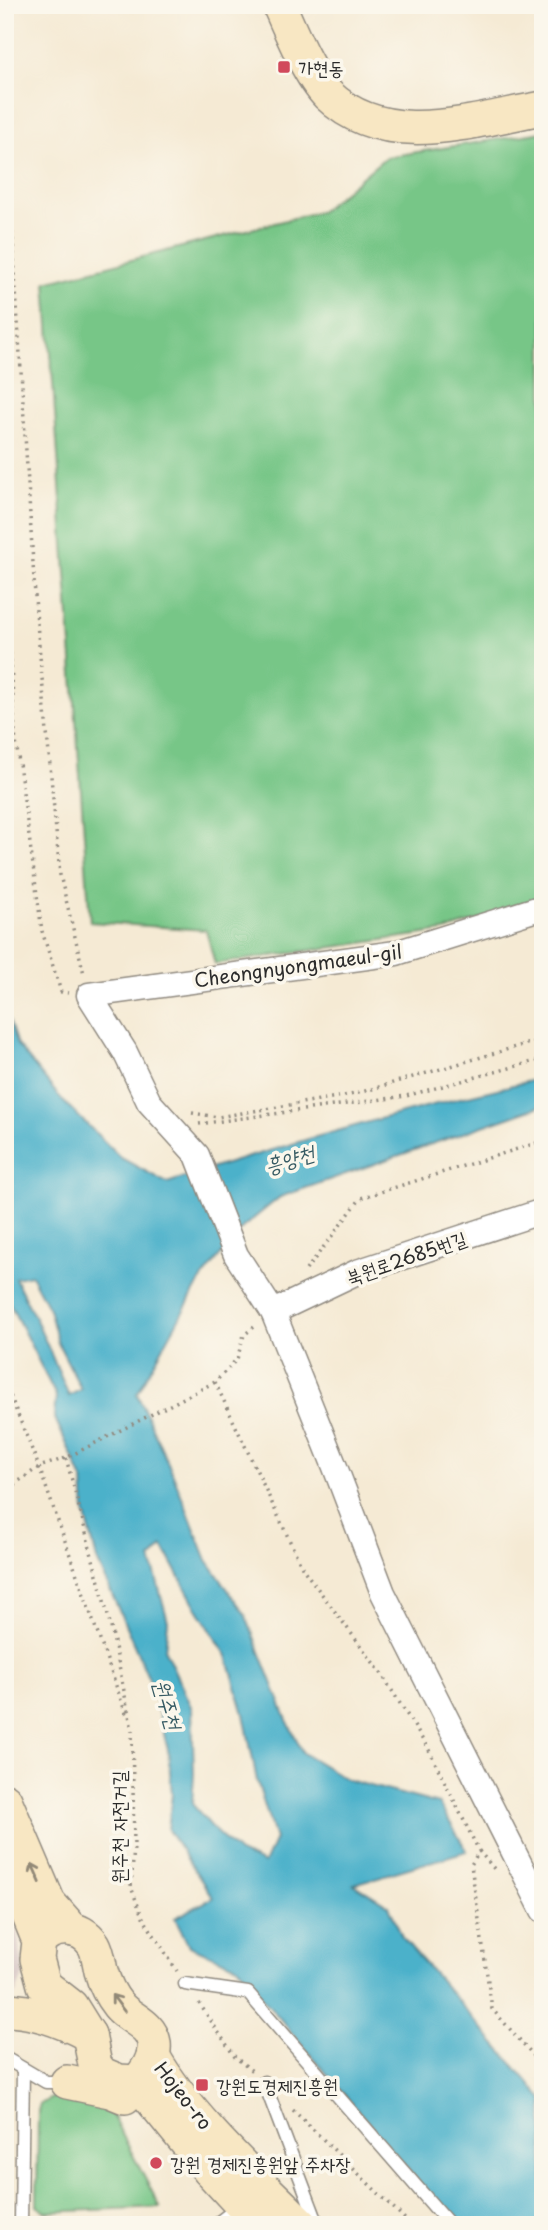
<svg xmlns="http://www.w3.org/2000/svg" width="548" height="2230" font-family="'Playpen Sans','Poor Story',sans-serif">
<rect width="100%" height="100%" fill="#fbf7ec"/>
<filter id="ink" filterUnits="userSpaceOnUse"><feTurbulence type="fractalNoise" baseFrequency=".0143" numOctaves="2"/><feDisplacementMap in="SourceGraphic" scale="14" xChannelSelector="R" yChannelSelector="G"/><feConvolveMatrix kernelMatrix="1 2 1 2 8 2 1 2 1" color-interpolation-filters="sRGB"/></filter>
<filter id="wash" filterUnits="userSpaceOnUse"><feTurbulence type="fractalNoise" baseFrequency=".00686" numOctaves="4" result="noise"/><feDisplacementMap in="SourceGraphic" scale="28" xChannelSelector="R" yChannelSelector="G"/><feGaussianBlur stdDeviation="1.57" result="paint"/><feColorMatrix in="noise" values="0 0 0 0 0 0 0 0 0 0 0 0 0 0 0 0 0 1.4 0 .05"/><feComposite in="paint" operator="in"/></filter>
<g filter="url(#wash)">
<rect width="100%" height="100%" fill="#f5ead4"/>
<polygon fill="#d1bfbf" points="5,1884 12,1901 24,1973 16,1993 5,1991"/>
<g fill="#77c687" stroke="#517859" stroke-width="2">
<polygon points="543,132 543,899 445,931 215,964 206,930 90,922 46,282 321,211 386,157"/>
<polygon points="56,2096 92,2102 112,2115 160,2207 46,2212 37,2206 38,2111 40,2104"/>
</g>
<path fill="#4bb1ca" stroke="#3b6e7a" stroke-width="2" fill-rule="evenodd" d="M5,1008L17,1045L62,1100L121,1158L167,1183C291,1142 416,1107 543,1078V1105L280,1197L242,1228L199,1283L137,1394L172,1472L207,1560L245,1614L287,1720L303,1753L348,1780L439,1804L467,1851L354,1884L389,1906L402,1937L543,2099V2225H455L259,1994L238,1966L189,1946L175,1918L213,1898L168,1830L172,1794L168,1750L152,1686L97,1560L85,1512L83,1480L54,1416L56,1396L5,1294ZM31,1275L49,1309L58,1343L81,1389L69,1396L39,1326L15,1278ZM163,1546L196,1607L227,1656L244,1714L257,1781L275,1839L264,1864L239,1853L217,1833L192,1804L194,1774L192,1709L165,1650L168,1621L151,1559Z"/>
</g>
<g filter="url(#ink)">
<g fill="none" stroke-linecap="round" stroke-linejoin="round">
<defs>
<g id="lane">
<polyline points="185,1984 248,1993 450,2225"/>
<polyline points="5,2058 46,2082 65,2082"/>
<polyline points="264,2082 318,2225"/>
<polyline points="21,2225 23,2069"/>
<polyline points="215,2225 241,2205"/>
</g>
<g id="street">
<polyline points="543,907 396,953 89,995 125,1052 149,1102 197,1155 236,1255 273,1312 335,1467 383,1593 543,1910"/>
<polyline points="273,1312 357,1272 543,1211"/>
</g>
<g id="secondary">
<path d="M279,5C290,30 309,76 328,95C385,151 473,120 543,108"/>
<polyline points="5,1800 49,1903 73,1930"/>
<polyline points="5,1857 39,1941 37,1959 44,1985 71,2006 89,2035 95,2065 102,2074 119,2081 137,2082 209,2170 260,2225"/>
<path d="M39,1941C53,1924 81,1924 94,1945C98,1952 99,1962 101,1971C104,1982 110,1995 118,2005C129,2019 151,2023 154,2043C156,2058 146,2072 137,2082"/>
<path d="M5,2010C35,2010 63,2021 89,2035"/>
<path d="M153,2056C187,2116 253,2176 302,2225"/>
<polyline points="67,2082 110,2091 125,2097"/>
</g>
</defs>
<use href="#lane" stroke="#908a80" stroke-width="15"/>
<use href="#street" stroke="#908a80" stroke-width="27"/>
<use href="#secondary" stroke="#908a80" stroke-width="36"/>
<g stroke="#908a80" stroke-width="3.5" stroke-dasharray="2 5" stroke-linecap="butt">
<polyline points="5,113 36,612 60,875 84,974"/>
<polyline points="5,555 15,734 42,931 61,992 68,993"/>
<polyline points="192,1113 218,1117 355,1094 543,1039"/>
<polyline points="199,1124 406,1096 543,1059"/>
<polyline points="306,1270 361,1198 543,1141"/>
<polyline points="215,1382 303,1569 381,1673 429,1750 479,1851 471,1865 492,2009 543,2066"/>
<polyline points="5,1383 39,1467 127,1717"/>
<polyline points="66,1458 111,1627 132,1730 134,1847 131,1887 142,1916 177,1971"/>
<polyline points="5,1495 9,1488 39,1467 66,1458 215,1382 237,1359 244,1335 254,1327"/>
<polyline points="479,1851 496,1871"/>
<polyline points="199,2003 235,2057 252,2071"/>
<polyline points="293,2110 411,2225"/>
</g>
<use href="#lane" stroke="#fff" stroke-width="12"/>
<use href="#street" stroke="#fff" stroke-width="24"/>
<use href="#secondary" stroke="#f8e7c3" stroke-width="33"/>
</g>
<defs><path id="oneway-shaft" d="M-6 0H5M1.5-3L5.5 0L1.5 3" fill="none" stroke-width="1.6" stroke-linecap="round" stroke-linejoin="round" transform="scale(1.75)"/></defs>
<g stroke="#928977">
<use href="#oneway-shaft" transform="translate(36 1873) rotate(-114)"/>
<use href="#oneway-shaft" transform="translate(118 2003) rotate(-127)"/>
</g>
</g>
<g fill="#d1495b" stroke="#fbf7ec" stroke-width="2.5">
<rect x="277" y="60" width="14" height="14" rx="3.5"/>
<rect x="195" y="2078" width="14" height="14" rx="3.5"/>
<circle cx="156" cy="2163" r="7"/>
</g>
<g text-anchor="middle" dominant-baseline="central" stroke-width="7" stroke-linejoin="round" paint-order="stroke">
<g font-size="19" fill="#2b2b2b" stroke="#fbf7ec" text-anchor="start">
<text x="298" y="67">가현동</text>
<text x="216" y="2085">강원도경제진흥원</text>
<text x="170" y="2163">강원 경제진흥원앞 주차장</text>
</g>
<g font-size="19" fill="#2b2b2b" stroke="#fbf7ec">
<text transform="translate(298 965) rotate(-8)">Cheongnyongmaeul-gil</text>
<text transform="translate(406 1257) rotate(-19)">북원로2685번길</text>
<text transform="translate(118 1827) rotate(-90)">원주천 자전거길</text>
<text transform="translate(184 2095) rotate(52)">Hojeo-ro</text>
</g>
<g font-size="21" font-style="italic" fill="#365a63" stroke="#fbf7ec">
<text transform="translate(289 1158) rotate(-17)">흥양천</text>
<text transform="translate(169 1704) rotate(74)">원주천</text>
</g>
</g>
<rect width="548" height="2230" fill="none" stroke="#fbf7ec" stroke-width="28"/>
</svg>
